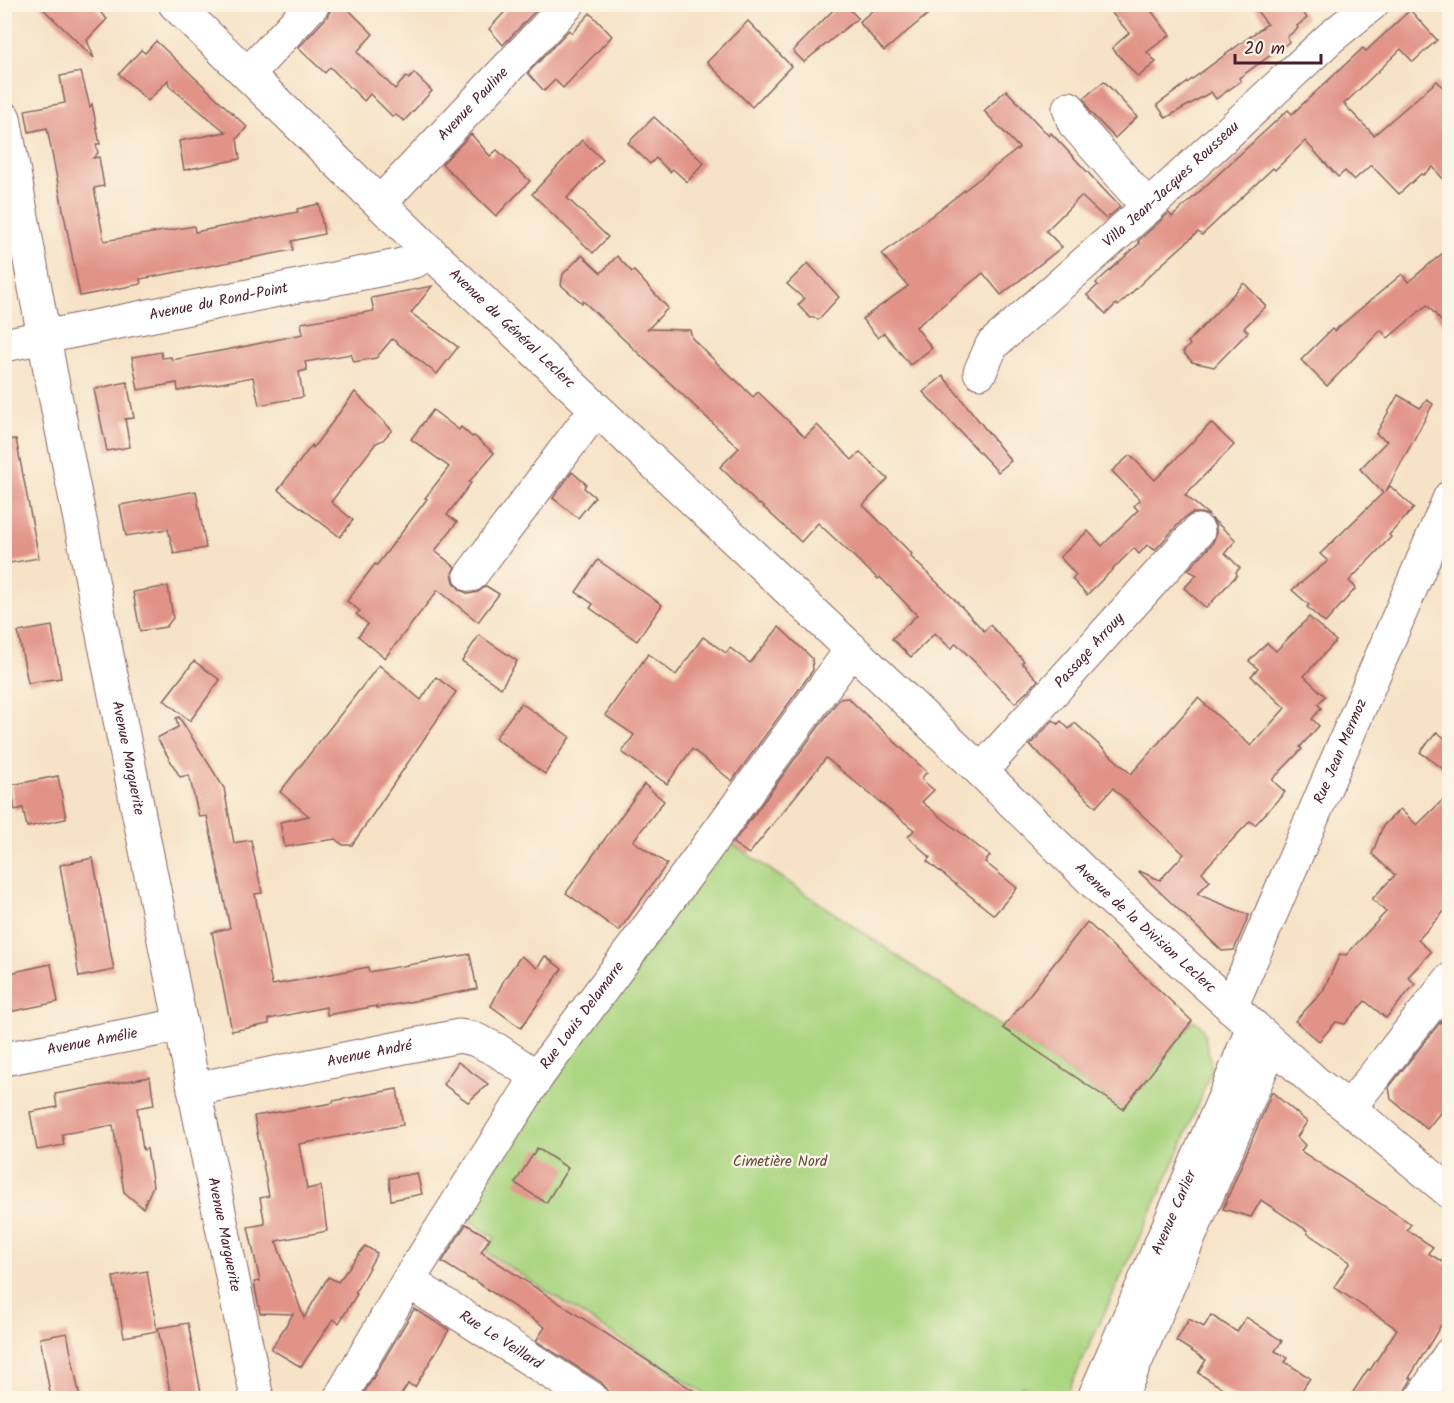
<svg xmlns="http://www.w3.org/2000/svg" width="1454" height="1403" font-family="Kalam,sans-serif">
<rect width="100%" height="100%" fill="#fcf5e5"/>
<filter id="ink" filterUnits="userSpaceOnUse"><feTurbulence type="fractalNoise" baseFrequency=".0167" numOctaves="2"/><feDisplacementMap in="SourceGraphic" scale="12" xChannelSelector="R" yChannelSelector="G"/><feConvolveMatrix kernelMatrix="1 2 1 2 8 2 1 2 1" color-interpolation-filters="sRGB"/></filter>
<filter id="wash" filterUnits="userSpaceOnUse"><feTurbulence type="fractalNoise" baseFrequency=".008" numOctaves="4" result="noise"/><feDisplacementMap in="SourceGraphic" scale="24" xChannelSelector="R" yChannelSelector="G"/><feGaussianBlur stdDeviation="1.35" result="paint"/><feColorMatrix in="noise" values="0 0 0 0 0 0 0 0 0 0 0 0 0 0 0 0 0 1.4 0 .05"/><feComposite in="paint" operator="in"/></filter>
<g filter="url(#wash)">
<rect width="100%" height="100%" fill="#f6e2c6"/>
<polygon fill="#aad581" stroke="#7a7a56" stroke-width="1.5" points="722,837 1123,1109 1194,1020 1203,1028 1212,1069 1180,1149 1065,1398 1042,1398 1022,1386 1014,1398 711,1398 486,1252 495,1238 464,1217 541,1092"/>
<g id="blocks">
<g fill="#e19387">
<polygon points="38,4 92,4 107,19 87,40 94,58"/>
<polygon points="331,4 343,4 373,34 357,52 395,89 406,77 409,79 414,73 432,91 404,121 396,115 393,117 370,94 364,101 330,67 325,73 298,48 327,17 331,9"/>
<polygon points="512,4 542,4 503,45 489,29"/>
<polygon points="839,4 844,4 858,18 804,62 793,51"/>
<polygon points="880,4 940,4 884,51 859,22"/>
<polygon points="1104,4 1146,4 1170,35 1147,52 1156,62 1138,77 1112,48 1129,33"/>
<polygon points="1252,4 1297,4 1307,18 1297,26 1298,28 1287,37 1289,42 1239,78 1241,81 1216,99 1211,92 1166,118 1157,105 1267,24"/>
<polygon points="1410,10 1437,40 1413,62 1401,49 1344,104 1374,135 1437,81 1449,94 1449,186 1433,167 1423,175 1421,174 1399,194 1371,165 1354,180 1345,171 1338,177 1305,141 1275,170 1273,168 1202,235 1198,232 1151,274 1118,306 1116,304 1106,314 1087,295 1098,285 1096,283 1140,243 1138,241 1169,213 1172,217 1288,110 1292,114 1363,48 1366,51"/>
<polygon points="590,13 612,36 563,88 555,80 544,91 528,73 569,30 572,33"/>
<polygon points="748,21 791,66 752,107 707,62"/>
<polygon points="156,41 247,127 237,139 240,159 184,170 179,141 226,132 169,86 168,80 148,101 119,74 141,50 145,53"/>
<polygon points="81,72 90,107 92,104 100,144 96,144 98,153 93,158 99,157 104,186 94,188 104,241 194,226 195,232 298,212 297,209 319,204 324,234 292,241 293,250 140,279 141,284 80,296 47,128 29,132 25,110 65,103 60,76"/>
<polygon points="1104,81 1137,117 1115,138 1090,112 1084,98"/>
<polygon points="1006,90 1049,136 1051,133 1120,207 1106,219 1081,196 1046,231 1062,247 1001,295 983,273 916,327 932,348 910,365 884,333 878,338 862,319 908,286 882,254 1019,148 984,111"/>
<polygon points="654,117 704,163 687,182 673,169 670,172 656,158 650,164 628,143"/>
<polygon points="471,134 490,156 497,150 530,181 496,216 442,164"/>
<polygon points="582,140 603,160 567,198 608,237 593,253 532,194"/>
<polygon points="1449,248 1449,330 1427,305 1388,338 1381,330 1327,386 1301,360 1332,329 1334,331 1402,274 1408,282"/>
<polygon points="582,255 601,273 617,256 632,272 634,271 668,308 648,329 690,330 692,338 734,380 735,379 753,397 758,392 805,437 817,425 852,460 860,452 888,479 863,505 912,554 910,556 954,599 984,631 990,625 1024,661 1022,663 1038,680 1033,686 1015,703 956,643 951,649 935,633 911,657 892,639 917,615 880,577 878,579 818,523 801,542 760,504 759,505 720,467 739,448 583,301 582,303 561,285 563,274"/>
<polygon points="808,263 839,297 818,320 814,317 810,318 798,305 804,299 787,284"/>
<polygon points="1244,283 1266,306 1244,328 1248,332 1214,367 1192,362 1183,352 1190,345 1188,342"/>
<polygon points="432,286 411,313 458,347 437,374 392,339 376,358 354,362 351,354 305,362 307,370 299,372 303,397 259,405 253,377 178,391 177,383 138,390 132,357 161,352 162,358 171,357 172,360 247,346 303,334 301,323 374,311 371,298"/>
<polygon points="943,376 1011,461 998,472 923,392"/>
<polygon points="127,382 134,418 125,419 130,447 107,451 94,389"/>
<polygon points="355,392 392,430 383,440 376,443 331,502 353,520 340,537 278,490 312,445 313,448"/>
<polygon points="1398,395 1420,408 1427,400 1433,404 1386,491 1390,486 1414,508 1389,535 1391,537 1349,581 1356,588 1325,623 1307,607 1309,605 1292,590 1328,561 1320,554 1383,493 1360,469 1387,441 1376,434"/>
<polygon points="433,410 459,430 461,427 472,437 474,436 494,453 469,482 471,483 447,515 457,522 435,551 455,567 452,573 454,582 460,590 469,594 478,592 486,586 499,594 478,622 438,590 385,658 358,636 368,624 356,614 360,611 347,601 375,564 377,565 427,499 425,498 449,467 411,439"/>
<polygon points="1211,423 1234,445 1185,495 1210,516 1201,513 1192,513 1184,518 1155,550 1147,545 1139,554 1134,548 1087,595 1072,579 1076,575 1060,557 1088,531 1102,546 1138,510 1134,506 1140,500 1112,471 1130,455 1155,480"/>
<polygon points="16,439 39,558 10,563 4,537 4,440"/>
<polygon points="572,472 586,484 584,488 595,497 578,518 553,498"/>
<polygon points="196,491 206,548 174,554 168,529 126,536 120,505"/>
<polygon points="1211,518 1236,540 1225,553 1240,568 1236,572 1237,575 1206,608 1184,588 1197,575 1188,570 1212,544 1216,535 1216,526"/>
<polygon points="598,560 662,605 637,641 590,608 593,604 576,592"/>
<polygon points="168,586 173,618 166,627 140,631 133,592"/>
<polygon points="1309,617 1336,641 1304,676 1325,696 1318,704 1321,708 1312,719 1319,726 1300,747 1302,749 1272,780 1285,792 1255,825 1250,821 1202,872 1210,881 1197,894 1249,915 1234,950 1222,951 1139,872 1139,871 1160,880 1184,854 1113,788 1096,807 1030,745 1053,720 1058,724 1061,721 1069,729 1075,723 1131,774 1198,698 1251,746 1285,708 1251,676 1258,669 1249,661 1267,643 1276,651"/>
<polygon points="52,626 61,678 28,683 18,632"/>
<polygon points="779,627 812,658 813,670 732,781 692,749 667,784 622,752 634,735 605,715 648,654 676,675 703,637 726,653 730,648 750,663"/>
<polygon points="479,635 517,661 501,688 462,661"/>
<polygon points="194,661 220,680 190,721 164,700"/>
<polygon points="379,665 421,700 436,677 456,692 352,845 343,845 335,839 285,847 280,822 309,816 280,792"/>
<polygon points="848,698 927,772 921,779 934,790 922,802 990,856 985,862 1017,888 994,915 927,861 930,857 908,837 914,830 826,758 749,854 733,843 839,699"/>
<polygon points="521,703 570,737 545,774 495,738"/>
<polygon points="179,717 224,788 234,843 251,840 262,893 255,894 272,985 368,967 369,972 470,954 477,989 377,1008 377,1006 327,1015 326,1007 269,1019 269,1024 232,1031 212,932 230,928 207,816 199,817 189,775 180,777 157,738 178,727 176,718"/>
<polygon points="1437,732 1449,742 1449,773 1420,752"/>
<polygon points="58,776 66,819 27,827 23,808 15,810 11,785"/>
<polygon points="644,784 664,801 633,841 667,864 619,931 566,893"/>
<polygon points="1449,794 1449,906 1418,940 1431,952 1408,977 1415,984 1386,1018 1365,1001 1345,1024 1336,1022 1319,1041 1295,1021 1323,991 1340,954 1346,955 1386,912 1372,899 1395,875 1372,854 1383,826 1400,809 1417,825"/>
<polygon points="93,858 114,970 79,977 60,865"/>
<polygon points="1087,922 1192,1021 1123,1109 1003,1028"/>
<polygon points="521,956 537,968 545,956 562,969 521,1028 491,1006 505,978"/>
<polygon points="51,964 58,1002 4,1013 4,984 11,983 9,973"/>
<polygon points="1449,1011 1449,1120 1440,1113 1427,1129 1391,1099 1389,1087"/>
<polygon points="458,1062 488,1084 468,1102 443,1084"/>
<polygon points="150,1077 154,1105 137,1108 143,1150 147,1149 153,1186 143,1208 124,1192 113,1125 62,1134 64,1145 37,1150 30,1112 57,1107 55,1094"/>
<polygon points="397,1089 403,1125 299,1144 307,1189 321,1186 327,1231 276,1241 304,1318 328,1277 338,1282 365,1246 377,1253 355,1293 357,1294 339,1323 333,1319 301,1367 271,1349 293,1314 260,1313 254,1282 260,1281 248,1227 265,1224 260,1198 269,1196 254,1116 333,1103 333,1101"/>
<polygon points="1272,1092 1307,1122 1297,1137 1305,1145 1301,1151 1411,1224 1407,1230 1433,1247 1428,1253 1449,1266 1449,1312 1409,1378 1412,1379 1406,1388 1403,1398 1349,1398 1368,1369 1370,1370 1397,1329 1334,1287 1350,1262 1307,1233 1308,1231 1261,1200 1251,1217 1223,1209"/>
<polygon points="537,1148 568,1168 546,1203 515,1183"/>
<polygon points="417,1173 422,1194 391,1200 389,1178"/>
<polygon points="466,1224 490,1238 481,1252 705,1398 615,1398 609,1395 607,1389 601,1382 536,1341 545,1327 472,1279 471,1280 442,1262"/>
<polygon points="147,1271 157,1331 124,1337 113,1277"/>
<polygon points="414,1309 449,1330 415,1387 408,1384 399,1398 361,1398"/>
<polygon points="1211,1315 1237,1332 1246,1317 1282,1341 1275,1351 1288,1358 1285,1362 1310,1378 1297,1398 1238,1398 1198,1373 1206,1360 1176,1341 1189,1319 1204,1327"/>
<polygon points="188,1323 202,1398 171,1398 158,1328"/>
<polygon points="67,1333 80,1398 51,1398 40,1338"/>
</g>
</g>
</g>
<g filter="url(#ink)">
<use href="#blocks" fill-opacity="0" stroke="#866361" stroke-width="1.5"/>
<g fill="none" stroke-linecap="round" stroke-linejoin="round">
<defs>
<g id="minor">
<polyline points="248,74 313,4"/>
<polyline points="1069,108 1074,123 1148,207"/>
<path id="s1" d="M4,118L50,370L181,1025L257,1398"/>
<path id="s2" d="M380,203L568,4"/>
<path id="s3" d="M4,345L398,266L415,261L430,252"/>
<path id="s4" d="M980,372L992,345L1148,207L1330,38L1372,4"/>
<polyline points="471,575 596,409"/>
<path id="s5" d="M981,771L1198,531"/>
<path id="s6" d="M1231,1007L1450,497"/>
<path id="s7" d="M4,1059L181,1025"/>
<path id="s8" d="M195,1089L459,1036L474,1039L497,1050L537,1077"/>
<polyline points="1349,1108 1450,980"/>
<path id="s9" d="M408,1281L591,1398"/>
<path id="s10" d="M340,1398L408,1281L537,1077L664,906L852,649"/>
<path id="s11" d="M1094,1398L1228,1089L1253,1026"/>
<polyline points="1120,1398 1272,1044"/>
<polyline points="1422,1398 1450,1354"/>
</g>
<g id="major">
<path id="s12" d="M175,4L430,252L981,771L1104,892L1316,1083L1349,1108L1450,1192"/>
</g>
</defs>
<use href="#minor" stroke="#866361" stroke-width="35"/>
<use href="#major" stroke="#866361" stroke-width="35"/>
<use href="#minor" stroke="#fff" stroke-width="33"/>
<use href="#major" stroke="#fff" stroke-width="33"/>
</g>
</g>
<g text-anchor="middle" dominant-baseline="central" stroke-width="4.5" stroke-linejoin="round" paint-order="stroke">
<g font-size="15" fill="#4a1f2b" stroke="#fcf5e5">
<text stroke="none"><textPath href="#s2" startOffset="136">Avenue Pauline</textPath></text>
<text stroke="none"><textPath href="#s4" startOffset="270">Villa Jean-Jacques Rousseau</textPath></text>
<text stroke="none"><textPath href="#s3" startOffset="219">Avenue du Rond-Point</textPath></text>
<text stroke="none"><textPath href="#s12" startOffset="468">Avenue du Général Leclerc</textPath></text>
<text stroke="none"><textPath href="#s5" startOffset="162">Passage Arrouy</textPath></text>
<text stroke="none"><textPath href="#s6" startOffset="278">Rue Jean Mermoz</textPath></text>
<text stroke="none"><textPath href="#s1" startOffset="652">Avenue Marguerite</textPath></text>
<text stroke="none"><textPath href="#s12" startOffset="1340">Avenue de la Division Leclerc</textPath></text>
<text stroke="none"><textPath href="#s10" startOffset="453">Rue Louis Delamarre</textPath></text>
<text stroke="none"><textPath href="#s7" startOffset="90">Avenue Amélie</textPath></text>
<text stroke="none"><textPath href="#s8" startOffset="178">Avenue André</textPath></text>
<text stroke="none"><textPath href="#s11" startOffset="202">Avenue Carlier</textPath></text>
<text stroke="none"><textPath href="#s1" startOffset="1138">Avenue Marguerite</textPath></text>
<text stroke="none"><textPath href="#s9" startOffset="110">Rue Le Veillard</textPath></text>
</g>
<g font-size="15" fill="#624c40" stroke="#fcf5e5">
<text x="780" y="1162">Cimetière Nord</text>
</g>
</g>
<rect width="1454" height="1403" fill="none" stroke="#fcf5e5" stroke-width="24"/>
<path d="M1235 54v9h86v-9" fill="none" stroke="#4a1f2b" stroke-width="3"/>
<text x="1244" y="54" font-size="18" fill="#4a1f2b" stroke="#fcf5e5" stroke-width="4.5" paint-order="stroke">20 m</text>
</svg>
